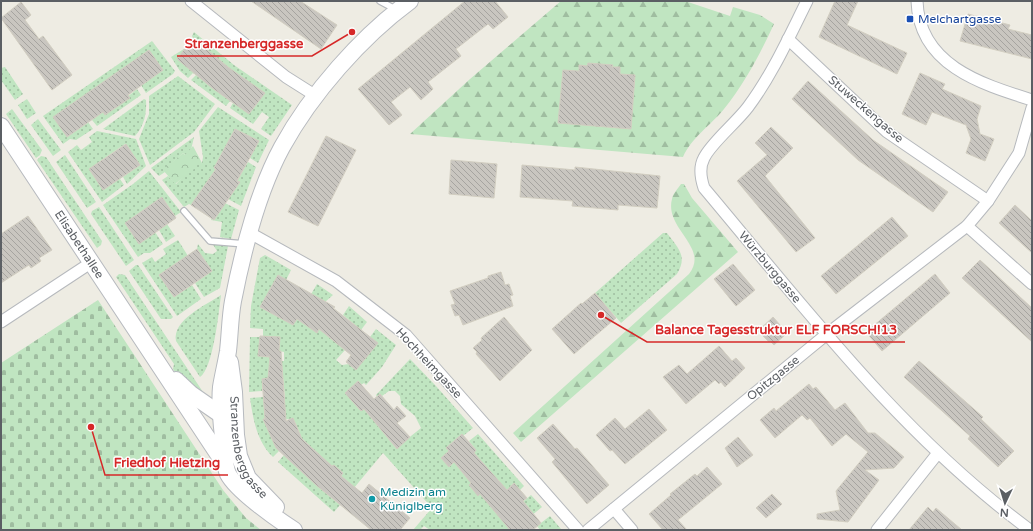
<svg xmlns="http://www.w3.org/2000/svg" width="1033" height="531" font-family="'Varela Round',sans-serif">
<defs>
<pattern id="grass-dots" width="8" height="8" patternUnits="userSpaceOnUse"><rect width="8" height="8" fill="#c0e5c1"/><path d="M2 2h.1M6 6h.1" fill="none" stroke="#9fbda0" stroke-width="1.8" stroke-linecap="round"/></pattern>
<pattern id="forest-firs" width="22" height="20" patternUnits="userSpaceOnUse"><rect width="22" height="20" fill="#c0e5c1"/><path d="M5 1l3.5 6h-7zM16 11l3.5 6h-7z" fill="#9fbda0"/></pattern>
<pattern id="cemetery-stones" width="16" height="16" patternUnits="userSpaceOnUse"><rect width="16" height="16" fill="#c0e5c1"/><path d="M2 7V4a2 2 0 0 1 4 0v3zM10 15v-3a2 2 0 0 1 4 0v3z" fill="#9fbda0"/></pattern>
<pattern id="park-crowns" width="20" height="18" patternUnits="userSpaceOnUse"><rect width="20" height="18" fill="#c0e5c1"/><path d="M2 6a3 3 0 1 1 6 0M12 15a3 3 0 1 1 6 0" fill="none" stroke="#9fbda0"/></pattern>
<pattern id="building-back-hatch" width="6" height="6" patternUnits="userSpaceOnUse"><rect width="6" height="6" fill="#c9c6c0"/><path d="M-1 5l2 2M0 0l6 6M5-1l2 2" fill="none" stroke="#a6a4a0"/></pattern>
</defs>
<rect width="100%" height="100%" fill="#eeece3"/>
<g fill="url(#grass-dots)">
<polygon points="194,32 234,65 292,105 271,136 261,129 269,117 262,112 253,124 230,108 233,103 230,101 226,106 191,80 196,75 193,73 188,78 180,71 171,57 187,47 193,38 192,36"/>
<polygon points="152,41 175,71 173,74 146,93 141,85 163,70 149,50 67,137 88,122 93,129 76,140 70,139 63,144 43,116"/>
<polygon points="5,67 23,94 15,100 1,80 1,68"/>
<polygon points="178,76 215,104 194,132 150,165 139,139 149,114 149,96"/>
<polygon points="137,89 141,95 97,126 92,120 103,112 105,115"/>
<polygon points="27,99 36,113 27,119 18,105"/>
<path d="M144,99L146,100C147,112 144,127 135,136L103,129Z"/>
<polygon points="218,107 269,140 258,163 250,158 258,141 235,129 214,168 216,169 191,205 189,204 184,207 162,180 168,176 176,184 195,164 202,163 203,157 199,131"/>
<polygon points="12,109 42,150 40,155 36,158 6,114"/>
<polygon points="38,119 61,150 53,156 31,125"/>
<polygon points="97,131 136,139 146,166 127,184 123,177 140,165 125,144 89,169 120,179 124,185 102,202 68,152 77,145 81,150 92,142 89,137"/>
<polygon points="194,137 191,150 185,155 183,153 164,170 165,172 159,176 151,168"/>
<polygon points="65,155 96,202 87,208 56,162"/>
<polygon points="41,156 46,157 102,241 101,245 97,248 37,160"/>
<polygon points="248,162 256,167 241,206 228,199 240,182 237,181"/>
<polygon points="149,171 181,212 175,216 162,197 125,223 139,243 155,232 163,244 150,253 144,253 138,257 103,205 133,184"/>
<polygon points="225,203 239,210 231,239 220,237 222,222 211,220 211,219 214,220"/>
<polygon points="99,207 134,260 126,266 91,214 92,211"/>
<polygon points="167,224 175,236 166,242 159,230"/>
<path d="M663,233H667C678,248 688,256 677,274L621,323L595,293Z"/>
<polygon points="178,240 188,256 159,275 174,297 192,285 201,299 177,316 142,263 152,257 155,262 166,254 163,249"/>
<polygon points="212,243 228,246 220,288 204,297 195,283 212,271 197,249 198,244 205,253 213,254 217,251"/>
<path d="M265,255L291,270L286,280L260,307L293,325L317,284L333,295L325,302L317,333L319,329L345,350L336,360L342,365L349,364L353,368L364,360L377,343L370,337L376,329L396,345L382,367L366,385L364,383L361,385L357,382L345,393L361,411L364,409L396,448L421,428L415,416L401,404L400,396L395,391H389L382,396L380,394L377,397L376,395L410,359L436,386L473,428L463,436L462,434L446,448L449,451L441,458L449,467L456,460L460,464L476,450L469,441L478,434L524,486L520,490L514,483L510,486L520,504L531,495L542,507L514,530H430L424,526L420,530H413L432,508L383,453L349,494L341,476L343,473L333,465L316,485L340,505L334,512L278,462L284,455L316,468L324,459L295,432L299,431L293,418C282,422 272,416 264,419L279,451L273,457C257,442 253,419 250,398L263,397V400L285,398L283,377L262,379V391L249,392L250,337H260L259,356L270,357V361H284V352L279,351L263,336V329L250,328L251,306L260,258Z"/>
<polygon points="136,265 138,265 173,317 171,319 161,319 129,271"/>
<polygon points="119,274 125,275 205,395 179,378 173,369 174,364 116,277"/>
<path d="M221,295C219,311 213,369 200,377L176,341C172,320 206,305 221,295Z"/>
<polygon points="349,306 367,322 361,330 343,315"/>
<polygon points="550,516 561,529 561,530 540,530 537,526"/>
</g>
<g fill="url(#forest-firs)">
<path d="M561,1H685L730,16L733,7L760,15L774,24C760,54 745,83 724,109C711,125 691,138 683,157L410,134L470,79Z"/>
<path d="M681,184H684L692,198L738,252L521,442L513,433L689,274C710,247 664,229 672,199C673,193 678,189 681,184Z"/>
</g>
<polygon fill="url(#cemetery-stones)" points="98,300 223,490 246,518 261,530 1,530 1,363"/>
<polygon fill="url(#park-crowns)" points="193,146 202,163 199,165 195,165 194,169 175,184 163,170 183,153 185,155"/>
<g fill="url(#building-back-hatch)" stroke="#d2cec1">
<polygon points="251,1 300,1 337,25 321,49"/>
<polygon points="465,1 495,1 508,17 493,29 488,24 456,49 461,56 428,82 433,89 421,100 410,87 391,102 402,115 389,125 358,89"/>
<polygon points="835,1 858,1 847,25 907,53 897,74 819,37"/>
<polygon points="21,2 31,15 25,20 39,39 43,36 72,75 52,90 1,18"/>
<polygon points="968,14 1010,25 1008,29 1032,35 1032,59 960,41"/>
<polygon points="193,38 228,67 265,93 249,114 212,88 177,59"/>
<polygon points="149,50 163,70 128,95 130,98 105,115 103,112 67,137 53,117"/>
<polygon points="588,63 613,65 612,67 620,67 620,74 635,75 631,129 558,123 563,70 579,71 579,65 587,66"/>
<polygon points="920,73 945,84 942,89 981,106 977,119 980,134 994,139 985,161 966,153 971,139 966,125 932,112 926,125 902,114"/>
<polygon points="808,81 873,140 948,192 933,212 858,160 792,99"/>
<polygon points="771,127 793,148 765,176 815,238 796,252 737,181 767,155 755,143"/>
<polygon points="235,129 259,141 237,181 240,182 214,220 191,205 216,169 214,168"/>
<polygon points="326,136 356,150 318,226 288,212"/>
<polygon points="126,144 140,165 103,190 89,169"/>
<polygon points="451,160 497,164 494,198 449,194"/>
<polygon points="522,165 575,170 575,167 660,176 657,208 618,205 618,210 572,206 573,201 520,197"/>
<polygon points="162,197 176,218 139,244 125,223"/>
<polygon points="1015,205 1032,221 1032,253 999,223"/>
<polygon points="28,216 52,250 39,258 41,261 31,268 29,265 1,283 1,234"/>
<polygon points="892,217 908,236 836,294 821,276"/>
<polygon points="197,249 212,271 174,297 159,275"/>
<polygon points="980,260 1032,308 1032,342 962,278"/>
<polygon points="733,264 755,290 736,306 714,279"/>
<polygon points="501,272 505,285 509,284 513,295 510,296 513,306 463,325 459,315 455,316 451,305 455,304 450,291 488,278 488,276"/>
<polygon points="935,274 950,293 882,351 866,332"/>
<polygon points="278,275 335,307 333,308 378,343 356,370 346,362 351,355 319,329 317,333 297,319 293,325 260,307"/>
<polygon points="595,293 616,318 574,354 552,329 581,303 582,304"/>
<polygon points="504,317 532,350 500,381 476,354 477,352 473,348 482,340 481,338"/>
<polygon points="773,317 787,333 774,345 770,341 769,342 758,331"/>
<polygon points="260,336 280,337 279,351 281,351 286,421 293,418 302,439 332,466 334,465 343,473 341,476 362,493 369,484 410,518 400,530 371,530 316,485 276,448 263,419 265,419 262,379 268,378 270,357 258,356"/>
<polygon points="719,346 732,361 736,358 745,368 725,387 721,382 719,384 715,380 686,404 663,377 679,365 687,374"/>
<polygon points="919,361 983,417 981,419 1014,451 998,467 968,439 970,436 904,377"/>
<polygon points="358,381 374,399 380,394 394,410 397,406 406,416 397,423 410,437 397,449 364,409 361,411 345,393"/>
<polygon points="809,384 813,389 816,387 835,410 845,403 868,433 875,433 904,457 894,468 865,470 879,480 848,522 817,519 817,514 840,510 836,491 868,452 846,434 832,446 810,418 807,420 802,415 775,438 760,420 774,408 776,411"/>
<polygon points="649,409 667,430 625,464 612,450 610,451 596,435 615,418 625,429"/>
<polygon points="553,424 575,449 577,448 609,485 587,504 552,462 555,459 537,438"/>
<polygon points="462,434 476,450 474,453 507,490 514,483 527,498 523,501 541,523 533,530 510,530 480,494 478,496 469,485 471,483 454,462 449,467 441,458 449,451 446,448"/>
<polygon points="738,437 753,455 737,467 725,448"/>
<polygon points="707,467 722,484 678,520 687,530 663,530 649,514 671,495 670,494 695,474 697,476"/>
<polygon points="772,494 782,504 766,518 756,508"/>
<polygon points="928,507 933,512 936,508 962,530 909,530"/>
</g>
<g fill="none" stroke-linecap="round" stroke-linejoin="round">
<defs>
<g id="lane">
<polyline points="380,1 395,9"/>
<polyline points="184,211 210,241 245,244"/>
</g>
<g id="street">
<polyline points="191,1 286,77 316,96"/>
<path d="M807,1C789,37 772,75 748,107C736,123 711,143 704,158C699,167 701,179 704,188C805,308 902,436 1030,530"/>
<path d="M917,1C919,65 981,84 1032,100"/>
<polyline points="788,39 887,132 988,201"/>
<polyline points="967,226 1032,284"/>
<polyline points="250,233 336,281 406,335 578,530"/>
<polyline points="1,322 92,262"/>
<polyline points="614,509 632,530"/>
<polyline points="588,530 827,334 967,226 988,201 1019,153 1032,108"/>
<polyline points="877,530 938,453"/>
</g>
<g id="secondary">
<path id="s1" d="M1,126L224,463"/>
<path id="s2" d="M230,362L234,392L236,435L239,456L248,478L276,507"/>
<polyline points="176,380 191,394 227,419"/>
<path d="M294,530C277,519 237,491 228,474C224,465 225,455 224,446C222,427 219,407 221,387C223,375 226,363 228,351C230,334 230,317 233,301C243,250 257,193 282,147C311,94 361,37 410,1"/>
</g>
</defs>
<use href="#lane" stroke="#b6b9bd" stroke-width="8"/>
<use href="#street" stroke="#b6b9bd" stroke-width="13"/>
<use href="#secondary" stroke="#b7babf" stroke-width="18"/>
<use href="#lane" stroke="#fff" stroke-width="5.5"/>
<use href="#street" stroke="#fff" stroke-width="11"/>
<use href="#secondary" stroke="#fff" stroke-width="16"/>
</g>
<rect fill="#1a4fb4" stroke="#fff" stroke-width="1.5" x="906" y="15" width="8" height="8" rx="2"/>
<circle fill="#0f9aa8" stroke="#fff" stroke-width="1.5" cx="372" cy="499" r="4"/>
<g text-anchor="middle" dominant-baseline="central" stroke-width="3" stroke-linejoin="round" paint-order="stroke">
<g font-size="12" fill="#164399" stroke="#fff" text-anchor="start">
<text x="918" y="19">Melchartgasse</text>
</g>
<g font-size="12" fill="#5b5f64" stroke="#fff">
<text transform="translate(866 109) rotate(41)">Stuweckengasse</text>
<text stroke="none"><textPath href="#s1" startOffset="142">Elisabethallee</textPath></text>
<text transform="translate(770 267) rotate(50)">Würzburggasse</text>
<text transform="translate(429 363) rotate(47)">Hochheimgasse</text>
<text transform="translate(773 378) rotate(-39)">Opitzgasse</text>
<text stroke="none"><textPath href="#s2" startOffset="89">Stranzenberggasse</textPath></text>
</g>
<g font-size="12" fill="#0d838f" stroke="#fff" text-anchor="start">
<text x="380" y="492">Medizin am<tspan x="380" dy="14">Küniglberg</tspan></text>
</g>
</g>
<path fill="none" stroke="#d62828" stroke-width="1.5" d="M352 32L312 56H177M601 315L647 342H905M91 427L105 475H228"/>
<g fill="#d62828" stroke="#fff" stroke-width="1.5">
<circle cx="352" cy="32" r="4"/>
<circle cx="601" cy="315" r="4"/>
<circle cx="91" cy="427" r="4"/>
</g>
<g font-size="13" text-anchor="middle" font-weight="bold" fill="#d62828" stroke="#fff" stroke-width="3" stroke-linejoin="round" paint-order="stroke">
<text x="244" y="48">Stranzenberggasse</text>
<text x="776" y="334">Balance Tagesstruktur ELF FORSCH!13</text>
<text x="167" y="467">Friedhof Hietzing</text>
</g>
<rect width="1033" height="531" fill="none" stroke="#5b5f64" stroke-width="4"/>
<g transform="translate(1005 503) rotate(184)" stroke="#ffffff" stroke-width="3" paint-order="stroke">
<path d="M0-3L7 15L0 10L-7 15Z" fill="#5b5f64"/>
<text y="-6" font-size="11" font-weight="bold" text-anchor="middle" fill="#5b5f64">N</text>
</g>
</svg>
